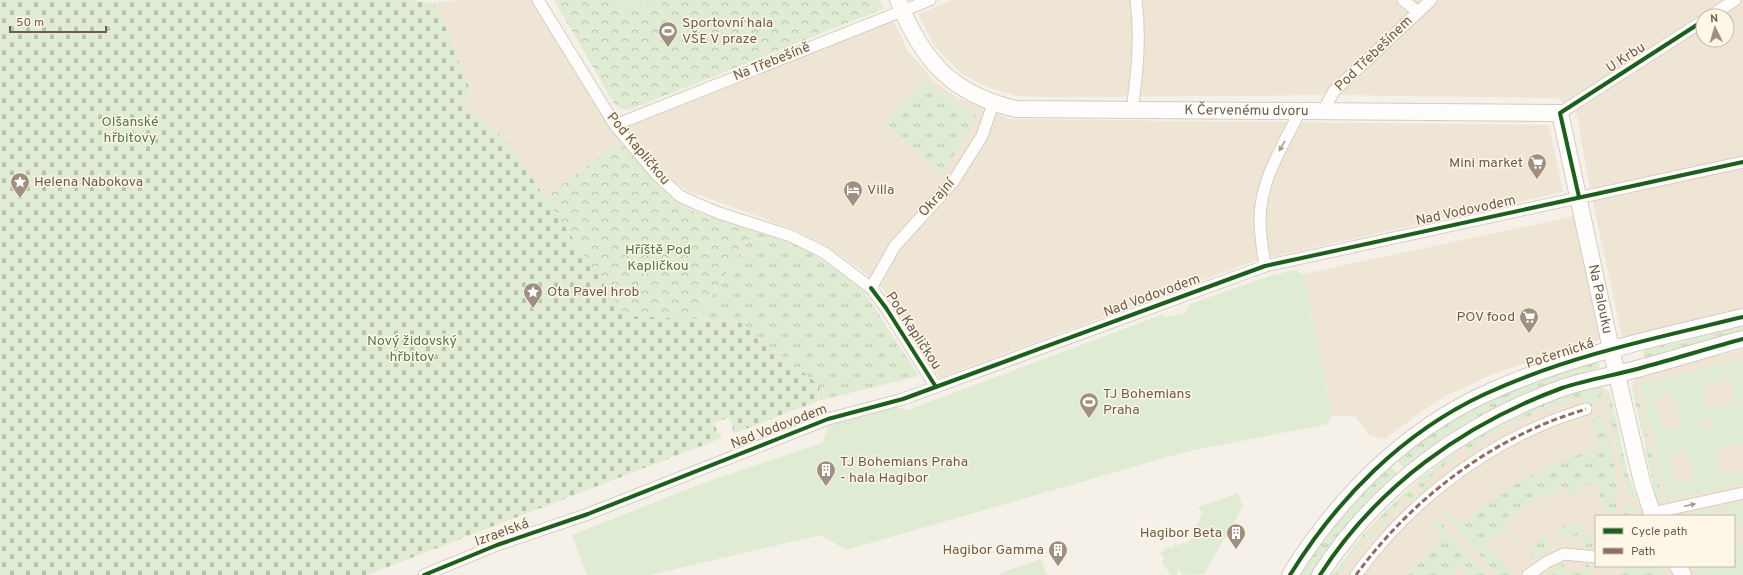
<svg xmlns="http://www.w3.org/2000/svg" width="1743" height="575" font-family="Overpass,sans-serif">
<defs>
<pattern id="grass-tufts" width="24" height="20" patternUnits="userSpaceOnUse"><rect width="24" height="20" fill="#dfecd3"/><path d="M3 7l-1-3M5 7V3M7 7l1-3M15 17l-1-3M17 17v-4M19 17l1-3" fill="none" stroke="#b9c2ad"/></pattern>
<pattern id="cemetery-stones" width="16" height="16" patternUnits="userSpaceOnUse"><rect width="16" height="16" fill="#dfecd3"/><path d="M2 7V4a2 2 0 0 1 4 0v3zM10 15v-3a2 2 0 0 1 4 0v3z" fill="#b9c2ad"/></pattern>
<pattern id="park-crowns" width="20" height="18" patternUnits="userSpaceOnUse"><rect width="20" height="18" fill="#dfecd3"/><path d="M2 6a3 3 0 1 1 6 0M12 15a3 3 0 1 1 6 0" fill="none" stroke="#b9c2ad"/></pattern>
</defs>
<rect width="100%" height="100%" fill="#f5f1e8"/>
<g fill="#eee5d5" fill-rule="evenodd">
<polygon points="458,0 531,0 619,141 545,198 504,138 460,102 472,94 441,16 433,3"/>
<path d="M954,0H1743V310L1641,335L1622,336L1589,185L1577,114L1557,98L1337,95L1050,97L1016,96L987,87L962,74L935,47L918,14ZM1703,16H1727V40H1703Z"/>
<polygon points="894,21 907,50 935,82 956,97 1009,119 1549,125 1563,192 1257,260 939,378 912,332 883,289 860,269 830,248 795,230 686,190 673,181 654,161 628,127"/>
<polygon points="1575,216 1602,340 1578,346 1490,375 1444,397 1421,412 1385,439 1369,435 1356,417 1332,415 1303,274"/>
<polygon points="1743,349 1743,575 1691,575 1687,566 1734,566 1734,516 1663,516 1656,497 1632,384 1635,378 1639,375"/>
<polygon points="1601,386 1610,393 1627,472 1644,516 1596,516 1596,566 1668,566 1673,575 1332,575 1366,531 1381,515 1416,482 1452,454 1501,423"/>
</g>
<g fill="url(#grass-tufts)">
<polygon points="925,80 938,91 977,116 956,152 941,174 885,123"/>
<polygon points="753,231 795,243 859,284 919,376 818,401 820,386 739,322 697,319"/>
<polygon points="1743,324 1743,335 1646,361 1642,349"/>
<polygon points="1592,362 1599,363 1600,367 1406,471 1395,458 1436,427 1532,379"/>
<path d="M1596,386L1604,388L1598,401L1592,409L1588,407L1584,395C1544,407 1507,425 1471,447L1475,455L1472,457C1469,454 1464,449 1467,444C1471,438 1487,431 1493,428C1527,411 1560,397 1596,386Z"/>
<polygon points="1632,388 1637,389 1647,434 1647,436 1643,438"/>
<polygon points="1609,396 1611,396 1627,472 1637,500 1630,497 1624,477 1607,407"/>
<path d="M1590,415L1600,416L1604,420L1606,427L1617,478L1616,516H1606L1605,510L1597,491L1600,489L1596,481L1577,489L1579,493L1571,496L1566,487L1534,500L1504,521L1510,529L1503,534L1501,532L1485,544L1490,551L1492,549L1511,575H1497L1446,515L1450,512L1460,524C1481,508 1502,491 1526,478C1549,466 1574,456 1599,447Z"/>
<polygon points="1645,448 1651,449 1663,503 1656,497"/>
<polygon points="1452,454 1460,465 1457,468 1451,460 1423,482 1429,489 1427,492 1425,492 1416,482"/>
<polygon points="1389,464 1400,477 1316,575 1294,575 1311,549"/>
<polygon points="1410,488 1419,499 1417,501 1414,501 1407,495 1384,519 1390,526 1386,528 1380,522 1381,515"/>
<polygon points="1629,505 1633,507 1638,516 1624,516 1624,509"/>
<polygon points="1439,520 1486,575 1468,575 1465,573 1467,571 1460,565 1451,575 1408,575 1444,537 1433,525"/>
<polygon points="1580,521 1583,528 1583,533 1562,540 1556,529 1564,525 1566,528"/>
<polygon points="1366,531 1376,535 1378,539 1377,542 1367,536 1337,575 1332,575"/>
<polygon points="1547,534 1549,537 1547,538 1550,550 1535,560 1528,550 1540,542 1539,539"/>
<path d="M1587,536H1595C1594,543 1594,549 1586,551V542L1573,541Z"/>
<polygon points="1564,562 1564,571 1567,572 1567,575 1544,574"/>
<polygon points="1585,563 1591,567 1592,575 1571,575 1571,571 1584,572"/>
<polygon points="1620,566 1661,566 1664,572 1660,575 1620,575"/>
</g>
<path fill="url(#cemetery-stones)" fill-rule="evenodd" d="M0,0H412L433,3L441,16L472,95L460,102L504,138L626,315L739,322L820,386L818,401L367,575H0ZM730,417L734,433L722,438L720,433L718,434L714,423Z"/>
<g fill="url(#park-crowns)">
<polygon points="554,0 880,0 883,9 629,110 622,109 615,105"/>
<polygon points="619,141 672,198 691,210 753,231 697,319 626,316 545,198"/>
</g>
<g fill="#dfecd3" fill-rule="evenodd">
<polygon points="613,0 659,0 620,16"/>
<polygon points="1294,270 1303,274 1332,415 1328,424 1185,452 846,550 821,535 650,575 587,575 572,535 706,482 822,443 829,425 896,407 908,410 1164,314 1165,317 1185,313 1190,304 1270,276"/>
<path d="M1743,359V448L1742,444L1733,446L1732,443L1728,444L1729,447L1716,450L1721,474L1743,470V482L1667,499L1641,384ZM1729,376L1735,402L1708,411L1703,386L1716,382V379ZM1673,393V395H1675L1681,418L1679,419L1680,425L1677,426V429L1671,430L1670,428L1664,429L1658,408L1655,407L1654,404L1656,402V399L1660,398V395ZM1711,416L1713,426L1702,429L1699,419ZM1685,449L1688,451L1693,474L1692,477L1688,478L1689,481L1682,483L1681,480L1675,481L1669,456L1673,455V452Z"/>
<polygon points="1238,493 1243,507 1205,572 1206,574 1181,575 1182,572 1178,569 1177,575 1171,575 1161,562 1165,559 1160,553 1168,547 1170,549 1176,544 1178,546 1184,542 1186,544 1193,538 1191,534 1197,530 1195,526 1201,521 1199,517 1203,514 1198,507"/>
<polygon points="1743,502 1743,524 1735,526 1737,532 1734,533 1734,516 1723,516 1721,507"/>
<polygon points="1714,508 1716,516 1679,516"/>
<polygon points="1734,541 1735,542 1739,541 1740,547 1743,547 1743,575 1699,575 1694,566 1734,566"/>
<polygon points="1041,559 1047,575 1000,575 999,573"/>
</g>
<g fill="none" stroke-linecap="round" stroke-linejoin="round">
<defs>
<g id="street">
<polyline points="538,0 615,125 657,175 680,196 695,203 719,213 791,236 825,253 871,288 886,308 936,387"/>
<polyline points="1403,0 1418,12"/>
<polyline points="1710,16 1735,0"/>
<path d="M1132,111C1137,73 1141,37 1136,0"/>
<polyline points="1323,111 1334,91 1431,0"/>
<polyline points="1560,113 1703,21"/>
<polyline points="615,125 930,0"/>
<path d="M1265,266C1263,251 1260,236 1260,220C1260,180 1283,146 1300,111"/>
<polyline points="871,288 895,246 953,182 982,136 993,104"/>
<polyline points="1652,513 1743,493"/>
<polyline points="424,575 497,545 588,514 828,419 903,399 1265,266 1743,162"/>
<path d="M1356,575C1404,509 1472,453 1549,422C1561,417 1574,413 1586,409"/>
<polyline points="1528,575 1547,562 1564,554 1596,557"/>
</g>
<g id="secondary">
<path id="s1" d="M898,0C922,60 951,94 1016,109L1560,113L1611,349L1642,482L1653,516"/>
<polyline points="1678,566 1683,575"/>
<path d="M1290,575C1337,499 1403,432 1485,394C1567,356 1656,338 1743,317"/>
<path d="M1320,575C1377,486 1464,424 1562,388C1589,379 1617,375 1644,367C1677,358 1710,348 1743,339"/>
</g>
</defs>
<use href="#street" stroke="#d4cec6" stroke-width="13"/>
<use href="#secondary" stroke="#d3cdc3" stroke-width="18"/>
<use href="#street" stroke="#fefdfc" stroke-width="11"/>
<use href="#secondary" stroke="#fefdfc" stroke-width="16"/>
<path stroke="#8d6e63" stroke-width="3" stroke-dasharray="6 3" stroke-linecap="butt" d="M1356,575C1404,509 1472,453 1549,422C1561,417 1574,413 1586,409"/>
<defs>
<g id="cycleway">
<polyline points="1579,197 1560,113 1703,21"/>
<polyline points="871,288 886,308 936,387"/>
<polyline points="424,575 497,545 588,514 828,419 903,399 1265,266 1743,162"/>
<path d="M1290,575C1337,499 1403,432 1485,394C1567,356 1656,338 1743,317"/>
<path d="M1320,575C1377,486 1464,424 1562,388C1589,379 1617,375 1644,367C1677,358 1710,348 1743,339"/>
</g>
</defs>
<use href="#cycleway" stroke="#fef7e8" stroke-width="6"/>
<use href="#cycleway" stroke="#1b5e20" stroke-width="4"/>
</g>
<defs><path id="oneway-solid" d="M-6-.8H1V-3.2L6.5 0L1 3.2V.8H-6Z"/></defs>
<g fill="#a99c92">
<use href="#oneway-solid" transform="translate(1282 146) rotate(120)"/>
<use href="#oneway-solid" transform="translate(1690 505) rotate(-12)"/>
</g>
<defs>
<symbol id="stadium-pin" viewBox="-11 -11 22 30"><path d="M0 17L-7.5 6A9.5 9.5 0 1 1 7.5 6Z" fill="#9f9082" stroke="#fef7e8"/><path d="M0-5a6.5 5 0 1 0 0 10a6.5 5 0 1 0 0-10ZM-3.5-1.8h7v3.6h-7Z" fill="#fff"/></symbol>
<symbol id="supermarket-pin" viewBox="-11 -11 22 30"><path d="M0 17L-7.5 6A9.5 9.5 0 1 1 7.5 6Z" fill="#9f9082" stroke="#fef7e8"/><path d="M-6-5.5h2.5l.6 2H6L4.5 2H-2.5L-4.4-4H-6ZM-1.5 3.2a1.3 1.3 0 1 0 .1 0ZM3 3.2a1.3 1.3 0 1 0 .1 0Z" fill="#fff"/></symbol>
<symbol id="sight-pin" viewBox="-11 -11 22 30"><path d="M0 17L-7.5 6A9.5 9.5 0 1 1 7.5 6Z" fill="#9f9082" stroke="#fef7e8"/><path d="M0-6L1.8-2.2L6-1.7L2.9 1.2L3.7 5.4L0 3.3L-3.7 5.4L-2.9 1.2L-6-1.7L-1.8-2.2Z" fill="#fff"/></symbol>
<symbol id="hotel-pin" viewBox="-11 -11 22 30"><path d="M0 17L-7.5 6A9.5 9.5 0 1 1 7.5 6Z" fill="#9f9082" stroke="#fef7e8"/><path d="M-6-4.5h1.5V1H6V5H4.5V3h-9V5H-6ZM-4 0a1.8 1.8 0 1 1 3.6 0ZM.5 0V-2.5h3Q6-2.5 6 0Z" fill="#fff"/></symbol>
<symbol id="building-pin" viewBox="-11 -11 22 30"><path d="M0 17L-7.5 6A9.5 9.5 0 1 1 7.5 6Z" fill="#9f9082" stroke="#fef7e8"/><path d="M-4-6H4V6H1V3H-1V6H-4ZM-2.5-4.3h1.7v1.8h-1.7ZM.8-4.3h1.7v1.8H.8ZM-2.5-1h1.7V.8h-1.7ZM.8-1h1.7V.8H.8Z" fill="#fff"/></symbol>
</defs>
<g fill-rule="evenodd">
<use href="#stadium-pin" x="657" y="20" width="22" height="30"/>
<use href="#supermarket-pin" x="1526" y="152" width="22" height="30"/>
<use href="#sight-pin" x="9" y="171" width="22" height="30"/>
<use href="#hotel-pin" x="842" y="179" width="22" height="30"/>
<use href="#sight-pin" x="522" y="281" width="22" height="30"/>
<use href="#supermarket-pin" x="1518" y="306" width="22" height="30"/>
<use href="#stadium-pin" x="1078" y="391" width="22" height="30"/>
<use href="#building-pin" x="815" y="459" width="22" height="30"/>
<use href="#building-pin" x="1225" y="522" width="22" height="30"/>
<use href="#building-pin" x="1047" y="539" width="22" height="30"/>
</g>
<g text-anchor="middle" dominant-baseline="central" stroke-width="3" stroke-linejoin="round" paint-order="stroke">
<g font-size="14" fill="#705c4b" stroke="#fef7e8" text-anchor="start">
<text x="682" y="23">Sportovní hala<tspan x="682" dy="16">VŠE V praze</tspan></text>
<text x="1523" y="163" text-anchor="end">Mini market</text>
<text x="34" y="182">Helena Nabokova</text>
<text x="867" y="190">Villa</text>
<text x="547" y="292">Ota Pavel hrob</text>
<text x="1515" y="317" text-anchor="end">POV food</text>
<text x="1103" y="394">TJ Bohemians<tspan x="1103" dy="16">Praha</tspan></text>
<text x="840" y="462">TJ Bohemians Praha<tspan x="840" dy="16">- hala Hagibor</tspan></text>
<text x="1222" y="533" text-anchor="end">Hagibor Beta</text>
<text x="1044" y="550" text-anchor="end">Hagibor Gamma</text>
</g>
<g font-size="14" fill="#705c4b" stroke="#fef7e8">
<text transform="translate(1374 54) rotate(-44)">Pod Třebešínem</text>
<text transform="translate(1626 58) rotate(-33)">U Krbu</text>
<text transform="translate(772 62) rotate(-22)">Na Třebešíně</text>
<text stroke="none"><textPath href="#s1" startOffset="399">K Červenému dvoru</textPath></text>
<text transform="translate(638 149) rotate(50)">Pod Kapličkou</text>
<text transform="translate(937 198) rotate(-48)">Okrajní</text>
<text transform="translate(1466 211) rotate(-12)">Nad Vodovodem</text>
<text transform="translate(1152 296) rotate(-20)">Nad Vodovodem</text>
<text stroke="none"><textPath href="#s1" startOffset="903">Na Palouku</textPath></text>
<text transform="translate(913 331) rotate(57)">Pod Kapličkou</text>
<text transform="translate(1560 354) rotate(-18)">Počernická</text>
<text transform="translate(779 427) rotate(-21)">Nad Vodovodem</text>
<text transform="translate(502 533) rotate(-20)">Izraelská</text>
</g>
<g font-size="14" fill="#517b46" stroke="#fef7e8">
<text x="130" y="122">Olšanské<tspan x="130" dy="16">hřbitovy</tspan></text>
<text x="658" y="250">Hříště Pod<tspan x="658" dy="16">Kapličkou</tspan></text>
<text x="412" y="341">Nový židovský<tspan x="412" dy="16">hřbitov</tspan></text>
</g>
</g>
<rect x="1595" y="515" width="140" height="52" fill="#fef7e8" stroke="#c5b9a9"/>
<rect x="1603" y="528" width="20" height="6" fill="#1b5e20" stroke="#c5b9a9"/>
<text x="1631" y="535" font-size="12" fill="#705c4b">Cycle path</text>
<rect x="1603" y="548" width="20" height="6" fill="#8d6e63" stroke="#c5b9a9"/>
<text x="1631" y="555" font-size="12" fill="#705c4b">Path</text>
<g transform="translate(1715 28) rotate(355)"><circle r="19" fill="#fef7e8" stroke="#c5b9a9"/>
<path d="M0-3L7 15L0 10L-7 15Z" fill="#9f9082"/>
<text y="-6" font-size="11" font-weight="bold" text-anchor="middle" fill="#705c4b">N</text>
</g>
<path d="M10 26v6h96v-6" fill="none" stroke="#705c4b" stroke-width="2"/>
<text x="16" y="26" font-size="12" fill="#705c4b" stroke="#fef7e8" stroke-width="3" paint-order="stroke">50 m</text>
</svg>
